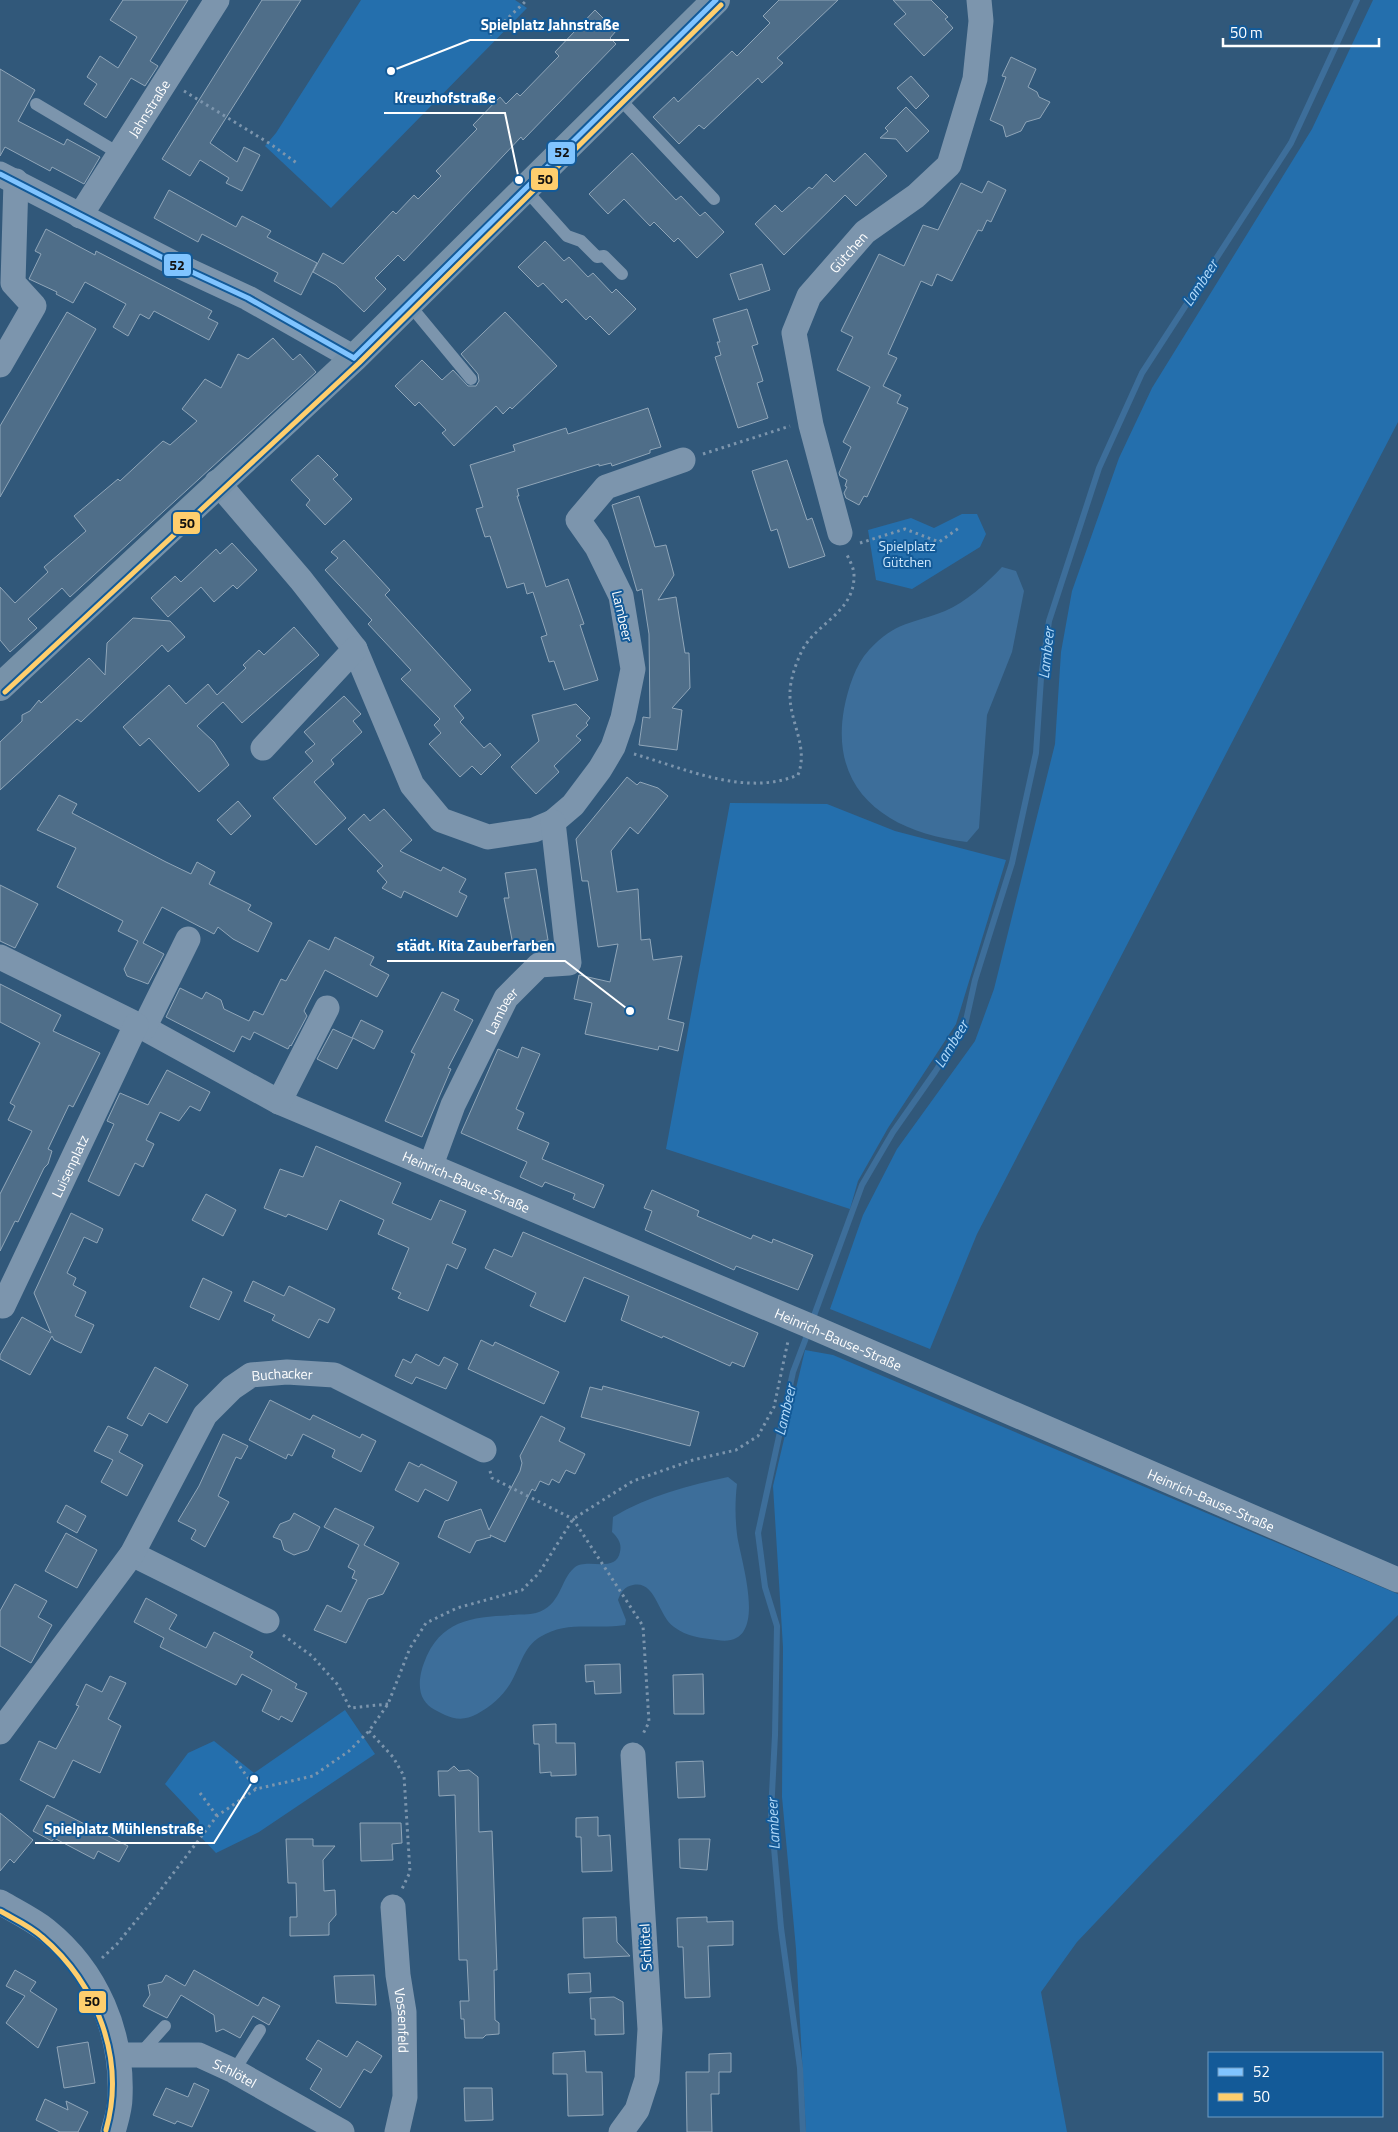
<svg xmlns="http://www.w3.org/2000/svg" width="1398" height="2132" font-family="'Titillium Web',sans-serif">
<rect width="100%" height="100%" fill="#31587a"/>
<g fill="#246fad">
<polygon points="361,0 515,0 527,8 331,208 265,146 276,133"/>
<polygon points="1373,0 1398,0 1398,422 977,1234 930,1349 830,1309 863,1215 897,1149 975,1041 994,989 1055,744 1061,652 1072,591 1119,458 1152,388 1312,129"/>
<polygon points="962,514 977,514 986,534 980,547 912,589 876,580 868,530 911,518 934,528"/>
<polygon points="730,803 827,804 895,831 1006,860 956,1024 888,1128 858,1181 850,1209 666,1149"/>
<polygon points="805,1350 833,1355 1398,1594 1398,1615 1152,1863 1077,1942 1041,1992 1067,2132 806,2132 796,1949 782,1797 783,1647 773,1486"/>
<polygon points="345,1710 375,1754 259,1832 216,1853 198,1834 199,1820 165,1784 188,1753 214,1741 254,1773"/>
</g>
<g fill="#3d6e9a">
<path d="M1002,567L1016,571L1024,591L1012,652L987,715L979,828L967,842C891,833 829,794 844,709C848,689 855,665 869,650C896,621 912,624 945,611C966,602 986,584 1002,567Z"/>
<path d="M728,1477L737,1484C735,1501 735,1517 737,1534C740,1560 772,1649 717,1640C702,1638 687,1637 674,1627C658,1616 656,1580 633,1585C625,1586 620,1593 618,1600L626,1620L625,1625C595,1630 567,1620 540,1637C523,1647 520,1668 510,1684C501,1698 491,1706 477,1714C466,1720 456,1720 445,1715C437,1711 429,1708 424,1700C417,1690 420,1673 424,1663C440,1619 473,1617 513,1615C520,1614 529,1615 536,1613C561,1606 560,1580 574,1568C586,1557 616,1574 620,1552C622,1543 618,1538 612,1532L613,1517C648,1496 689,1485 728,1477Z"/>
</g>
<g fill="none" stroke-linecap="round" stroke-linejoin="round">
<g stroke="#3d6e9a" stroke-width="6">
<polyline points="812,1321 862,1185 893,1132 935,1072 965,1025 975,980 1012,863 1036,753 1041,678 1049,621 1099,468 1142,373 1291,143 1357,0"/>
<polyline points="803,2132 800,2068 781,1928 771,1813 775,1735 777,1626 765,1587 758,1533 793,1372 809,1330"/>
</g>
</g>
<g fill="#4f6e89" stroke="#90a6b9">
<polygon points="123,0 188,0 150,61 158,66 145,86 131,78 106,118 84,104 97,84 87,77 100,56 118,68 137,37 110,20"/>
<polygon points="262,0 301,0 210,143 237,162 244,147 260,155 242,191 226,183 229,178 200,160 190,176 162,159"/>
<polygon points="779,0 838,0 777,58 783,63 762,83 758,78 704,129 699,125 679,144 653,117 674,97 678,102 732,51 737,56 770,23 763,16"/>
<polygon points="893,0 931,0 948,17 945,19 953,28 924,56 894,24 906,14"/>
<polygon points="595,10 616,31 610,38 616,44 523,140 521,137 404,261 398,255 375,278 386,289 364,312 336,285 313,272 323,253 343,264 393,211 396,214 414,195 418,199 441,176 436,171 477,129 473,125 500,97 506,104 517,93 520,96 559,56 555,52"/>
<polygon points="1011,57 1036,69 1028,87 1037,92 1039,97 1050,102 1040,118 1026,122 1021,131 1006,137 1003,126 990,120 1006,77 1002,76"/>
<polygon points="0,69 35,90 18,121 64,145 67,139 100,157 84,184 52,167 50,171 5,147 0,156"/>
<polygon points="911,76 929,96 916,109 897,88"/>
<polygon points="906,107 929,131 907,152 896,139 880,138 888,131 885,128"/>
<polygon points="632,153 676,200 681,196 700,216 705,212 724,232 697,258 678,238 674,242 654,222 650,226 624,199 608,214 589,194"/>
<polygon points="865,153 887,176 856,206 845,195 784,255 755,224 775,205 782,212 809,187 812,189 826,174 834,182"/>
<polygon points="988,181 1006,190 991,222 987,220 982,231 978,230 952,281 937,274 932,286 921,281 888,354 897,358 883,386 901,395 897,403 908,408 867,497 864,496 859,505 846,498 844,493 847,487 845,486 847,480 840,476 839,473 851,447 843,442 870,387 837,370 853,337 841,331 879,254 904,266 923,225 938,230 961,183 982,193"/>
<polygon points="169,190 236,227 242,216 271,231 267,237 317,263 301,295 274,281 278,273 202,234 198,242 154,218"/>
<polygon points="46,229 95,255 96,251 212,311 208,318 218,323 209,340 154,311 149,319 140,314 128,336 113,327 126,304 85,282 73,303 56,294 57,292 29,279 41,254 35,251"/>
<polygon points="545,241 564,261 569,257 588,277 593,273 612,293 616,289 636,309 609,335 590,316 586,320 566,299 562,303 543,283 538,287 518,267"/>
<polygon points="762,264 770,290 739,300 730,274"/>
<polygon points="747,309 758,344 752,346 763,381 757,383 768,418 738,428 715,357 721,355 717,342 720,342 713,319"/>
<polygon points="67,312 96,329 0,497 0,426"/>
<polygon points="505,312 557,366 512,409 510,407 503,414 496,406 454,446 442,433 446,430 419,402 415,406 395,386 422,360 442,380 453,370 468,386 476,386 479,381 478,374 461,354"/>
<polygon points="273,338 293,360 300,354 316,372 70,597 62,588 28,619 37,628 10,652 0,640 0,587 15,603 48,572 44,567 86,531 74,516 118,479 120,481 163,441 170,445 197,421 182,409 205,379 221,388 238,354 248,359"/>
<polygon points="648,408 661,447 650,450 650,453 612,466 611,463 599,466 599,464 517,489 519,496 517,496 546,587 568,579 584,624 580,625 598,680 564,690 554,661 549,662 541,637 547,635 533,592 527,594 524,583 507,588 490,536 485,537 476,509 483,507 470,465 515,451 513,445 566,428 568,434"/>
<polygon points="318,455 338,475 333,479 352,499 325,525 306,505 310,500 291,480"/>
<polygon points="787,460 807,520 812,518 825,556 789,568 777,529 771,531 752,471"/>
<polygon points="639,496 655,547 666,545 674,575 658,600 676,597 685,653 689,653 690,688 672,708 682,710 677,750 639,745 643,717 650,718 649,634 642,589 637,591 612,505"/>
<polygon points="344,540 390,590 385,595 471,690 454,706 464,718 460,722 484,748 490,743 501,755 481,775 472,766 460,777 429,744 441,733 434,725 440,719 401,679 411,670 368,624 372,620 325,570 338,558 331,552"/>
<polygon points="232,543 257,570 237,589 233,585 214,602 201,587 168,617 151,598 175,576 181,582 216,549 220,554"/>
<polygon points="133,618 170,621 185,637 168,652 162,645 81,722 77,719 0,790 0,742 22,721 22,715 30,711 39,700 41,703 89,658 105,675 107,643"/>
<polygon points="294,627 319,655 242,723 223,702 197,726 214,742 229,765 199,792 149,738 140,746 123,727 169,685 186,704 208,684 217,695 246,668 243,665 259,650 264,655"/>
<polygon points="344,696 361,714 353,721 362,732 331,760 334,764 314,782 346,818 316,845 273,798 313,761 305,752 315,744 304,732"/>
<polygon points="576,704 590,718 586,723 588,725 576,736 581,740 554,766 559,772 536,794 511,767 539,741 532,715"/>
<polygon points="627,777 637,785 640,782 658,788 668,796 638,834 630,827 611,851 617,892 638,889 641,940 650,939 653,960 682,956 668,1019 684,1023 678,1051 659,1046 658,1050 585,1034 592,1003 574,999 579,975 610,982 618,944 598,947 588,881 582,881 576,839"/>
<polygon points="59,795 77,804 72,813 166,862 191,874 197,862 215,872 209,884 251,905 248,910 272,923 258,952 233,939 218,927 214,934 162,907 143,943 164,954 148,984 127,976 124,969 138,941 118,931 123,921 57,887 76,848 37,830"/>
<polygon points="238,801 251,816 231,835 217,820"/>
<polygon points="384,809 412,840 400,851 441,871 443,867 466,879 459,892 467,896 457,917 404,891 401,898 382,888 387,882 377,871 383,866 348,829 364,814 370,821"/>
<polygon points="536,869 548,940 534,942 532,946 513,945 504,898 509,898 505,873"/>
<polygon points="0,885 38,904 15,948 0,941"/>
<polygon points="335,937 374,957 370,965 389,975 377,997 325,970 304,1011 307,1016 291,1046 290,1045 288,1049 254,1032 250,1040 242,1036 234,1052 166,1017 180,988 202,999 206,992 221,1000 224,1009 249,1021 254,1011 263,1015 281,979 286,981 309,940 329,950"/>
<polygon points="0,984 61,1015 53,1031 100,1053 73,1107 69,1105 48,1149 52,1151 48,1164 44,1168 18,1222 15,1221 0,1251 0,1194 32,1131 8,1120 15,1106 10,1103 40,1043 0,1022"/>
<polygon points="442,992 459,1000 454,1010 473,1020 448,1068 451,1069 422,1137 385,1121 415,1054 411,1052"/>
<polygon points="361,1020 383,1031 374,1049 353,1038 337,1069 317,1059 333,1029 352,1038"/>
<polygon points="522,1047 540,1054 516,1109 524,1113 517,1129 549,1143 542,1159 604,1185 594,1208 573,1199 575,1194 545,1182 542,1187 520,1177 527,1162 461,1133 498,1049 518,1058"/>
<polygon points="167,1070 210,1092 200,1111 190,1106 179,1121 160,1112 146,1140 154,1144 143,1167 135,1163 119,1196 88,1181 114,1124 107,1121 120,1093 148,1105"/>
<polygon points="316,1146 401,1183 392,1203 431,1220 440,1200 466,1211 452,1243 466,1249 457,1269 447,1264 428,1311 398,1298 401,1293 392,1289 409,1248 378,1234 384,1220 340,1200 327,1230 288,1214 286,1217 264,1208 280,1169 303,1177"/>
<polygon points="652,1190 699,1211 697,1216 751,1239 753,1235 772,1243 773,1239 813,1255 798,1290 736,1266 734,1270 645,1230 652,1211 644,1208"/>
<polygon points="206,1194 236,1210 223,1236 192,1220"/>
<polygon points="71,1213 103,1229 97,1243 84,1237 67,1273 76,1278 73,1285 86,1292 75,1316 94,1325 81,1353 54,1340 52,1336 30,1375 0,1359 0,1355 22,1317 51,1333 34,1293"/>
<polygon points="523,1232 758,1333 744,1367 732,1362 730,1366 663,1336 662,1338 621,1320 629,1296 584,1277 565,1322 530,1306 536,1293 485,1268 494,1249 512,1257"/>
<polygon points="203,1278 232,1292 219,1320 190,1307"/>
<polygon points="253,1281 284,1296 289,1286 335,1309 328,1323 319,1319 309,1338 272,1320 275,1315 244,1301"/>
<polygon points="481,1340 493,1346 495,1342 559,1372 544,1404 468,1369"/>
<polygon points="416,1354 439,1366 444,1357 458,1364 446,1389 416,1377 412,1384 395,1376 403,1359 411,1363"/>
<polygon points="155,1367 188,1385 167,1423 149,1413 142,1426 127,1418"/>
<polygon points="603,1386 699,1412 690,1446 581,1417 590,1387 602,1390"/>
<polygon points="270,1400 310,1420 313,1415 360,1438 362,1434 376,1441 361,1472 332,1457 335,1450 303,1434 292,1456 288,1454 286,1459 249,1440"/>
<polygon points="541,1416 565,1428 559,1441 585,1454 575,1474 566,1470 559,1483 552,1479 549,1485 540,1481 535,1491 532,1489 505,1542 490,1535 491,1537 476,1541 470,1553 438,1537 445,1521 481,1509 489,1530 520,1471 522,1463 520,1456"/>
<polygon points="108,1426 128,1435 119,1452 143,1465 127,1496 101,1482 113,1460 94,1451"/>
<polygon points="223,1434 248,1446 241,1459 236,1457 218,1496 229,1502 205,1547 191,1539 196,1530 178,1521 199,1486"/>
<polygon points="409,1462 419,1467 421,1464 457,1482 448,1501 425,1489 418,1502 395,1490"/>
<polygon points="66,1505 86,1516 77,1533 57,1522"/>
<polygon points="335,1508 374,1527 364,1545 399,1563 383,1594 368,1599 346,1643 314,1630 327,1605 341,1612 357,1580 352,1578 355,1571 348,1567 359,1545 324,1527"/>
<polygon points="294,1513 320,1527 308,1550 294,1555 284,1550 281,1540 273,1537 280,1524 290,1520"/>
<polygon points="66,1533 97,1550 77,1588 45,1571"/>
<polygon points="15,1584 47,1601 38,1617 52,1625 31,1663 0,1646 0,1611"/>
<polygon points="146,1598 177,1615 169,1629 206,1648 214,1632 253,1652 250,1657 297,1684 295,1688 307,1693 292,1722 281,1716 279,1720 262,1711 272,1690 242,1674 236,1685 160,1647 164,1638 134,1622"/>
<polygon points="620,1664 621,1693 595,1694 594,1681 586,1682 585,1665"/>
<polygon points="703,1674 704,1714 674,1714 673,1675"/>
<polygon points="110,1676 126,1683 108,1719 121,1726 100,1773 73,1760 54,1798 20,1780 39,1741 56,1749 79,1706 76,1705 86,1684 102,1692"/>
<polygon points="556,1724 556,1743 575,1743 576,1775 551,1776 551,1772 540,1773 539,1744 534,1744 533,1725"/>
<polygon points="703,1761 705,1797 678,1798 676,1762"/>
<polygon points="454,1766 459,1771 469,1770 478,1777 479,1832 492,1831 497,1970 494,1970 495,2020 499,2023 499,2034 486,2035 483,2038 465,2038 464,2019 461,2019 460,2001 469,2001 467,1960 459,1960 455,1795 439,1796 438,1771 448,1771"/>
<polygon points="47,1805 128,1846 119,1862 98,1851 94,1859 54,1838 52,1841 33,1831"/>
<polygon points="0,1813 33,1840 14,1863 10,1859 0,1871"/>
<polygon points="598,1817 598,1836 610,1835 612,1871 582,1872 581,1837 576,1837 576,1818"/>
<polygon points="360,1823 401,1823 402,1843 392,1844 393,1860 361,1861"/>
<polygon points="286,1839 313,1839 313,1846 335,1846 323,1860 324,1891 335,1890 336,1915 329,1923 329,1935 290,1936 290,1917 297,1917 296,1883 288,1883"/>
<polygon points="679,1839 710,1839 707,1870 680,1868"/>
<polygon points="616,1917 617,1942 630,1956 584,1958 583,1918"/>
<polygon points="707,1917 707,1922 733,1921 733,1945 708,1946 710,1997 685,1998 683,1947 678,1947 677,1918"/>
<polygon points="15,1970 36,1982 30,1991 57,2009 38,2048 6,2023 25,1996 6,1986"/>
<polygon points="194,1970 258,2006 263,1997 280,2006 269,2025 253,2016 240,2038 223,2029 216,2032 214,2015 181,1995 167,2018 143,2006 150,1995 148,1985 162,1982 166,1975 185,1986"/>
<polygon points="590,1973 591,1992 569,1993 568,1974"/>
<polygon points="374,1975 376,2005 336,2003 334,1976"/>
<polygon points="614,1997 623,2002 624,2034 595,2035 595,2019 591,2019 590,1998"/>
<polygon points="318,2040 347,2057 357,2041 382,2056 371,2073 364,2069 340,2108 310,2089 322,2069 306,2059"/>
<polygon points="88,2042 95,2083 64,2088 57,2047"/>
<polygon points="585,2051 586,2072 602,2072 603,2115 568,2116 567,2074 553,2074 553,2053"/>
<polygon points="731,2053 731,2072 719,2072 719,2094 711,2094 712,2132 687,2132 686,2072 709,2072 709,2054"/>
<polygon points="194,2083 209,2090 192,2127 177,2121 175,2124 153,2115 166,2088 188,2097"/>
<polygon points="464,2088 492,2088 493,2120 465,2121"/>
<polygon points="45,2099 68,2110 66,2101 88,2112 78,2132 60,2132 36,2120"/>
</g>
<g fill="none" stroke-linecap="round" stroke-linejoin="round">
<g stroke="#7c95ad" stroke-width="3" stroke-dasharray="2.5 4" stroke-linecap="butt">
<polyline points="490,35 527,0"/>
<polyline points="184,91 272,145 298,164"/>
<polyline points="703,454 790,426"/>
<polyline points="860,543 905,529 939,542 959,528"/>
<path d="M634,754C687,769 745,797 798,775C809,746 789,722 790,693C790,681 795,666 800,655C812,624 855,614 854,575C854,568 849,559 846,553"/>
<polyline points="490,1471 492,1478 573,1519 643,1626 649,1722 642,1736"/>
<polyline points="283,1635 312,1656 338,1685 350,1708 388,1704"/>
<polyline points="369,1731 393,1757 404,1776 410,1872 402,1889"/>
<polyline points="236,1761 256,1789"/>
<polyline points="200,1793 217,1816"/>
<polyline points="102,1958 117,1944 149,1905 217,1816 256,1789 313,1776 349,1751 369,1731 388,1704 410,1648 426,1623 457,1608 522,1590 539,1573 573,1519 633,1481 693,1460 736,1450 758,1436 774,1407 788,1341"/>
</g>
<g stroke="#7c95ad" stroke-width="12">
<polyline points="617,96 714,199"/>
<polyline points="36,104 120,154"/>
<polyline points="524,188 567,236 581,241 597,257 604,256 622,274"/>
<polyline points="408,303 471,379"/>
<polyline points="139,2055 165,2026"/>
<polyline points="234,2071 260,2030"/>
</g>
<g stroke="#7c95ad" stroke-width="25">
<polyline points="0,174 179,266 248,298 354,358"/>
<path id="s1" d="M80,216L217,0"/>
<polyline points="0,365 34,306 13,283 16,181"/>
<polyline points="217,482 301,580 355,649 412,785 441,820 488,837 534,830 553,822 573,805 600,769 613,747 623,718 633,669 621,596 597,547 578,520 606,487 683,460"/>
<path id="s2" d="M840,533L811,425L794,333L809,296L865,232L916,196L949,165L975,79L981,21L979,0"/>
<polyline points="263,748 355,649"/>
<path id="s3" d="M0,957L144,1028L279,1102L817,1329L1398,1580"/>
<polyline points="144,1028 188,939"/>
<polyline points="279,1102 327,1008"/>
<path id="s4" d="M431,1165L453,1105L506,998L539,965L569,963L553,822"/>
<path id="s5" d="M3,1306L136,1025"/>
<polyline points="132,1554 267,1621"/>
<path id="s6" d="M0,1732L132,1554L205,1415L232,1388L251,1375L287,1372L334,1375L484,1450"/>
<path d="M0,1902C15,1911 32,1919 46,1930C97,1971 123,2033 120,2098C120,2109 116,2121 113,2132"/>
<path id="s7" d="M393,1907L398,1975L404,2012L405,2097L397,2132"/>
<path id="s8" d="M118,2055H199L234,2071L342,2132"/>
<polyline points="621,2132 637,2110 647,2079 650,2029 633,1755"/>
</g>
<polyline stroke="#7792a9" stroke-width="28" points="0,687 354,358 716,0"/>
<defs>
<g id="bus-1">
<polyline points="0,174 179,266 248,298 354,358"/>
<polyline points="354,358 716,0"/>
</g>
<g id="bus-2">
<polyline points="5,692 359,363 721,5"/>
<path d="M0,1911C14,1919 30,1926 42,1937C97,1984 126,2059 106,2130"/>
</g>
</defs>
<use href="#bus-1" stroke="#135a98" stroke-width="9"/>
<use href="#bus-2" stroke="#135a98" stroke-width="9"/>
<use href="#bus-1" stroke="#80c4ff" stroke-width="5"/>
<use href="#bus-2" stroke="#fece6d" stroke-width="5"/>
</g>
<g text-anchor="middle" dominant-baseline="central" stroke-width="4" stroke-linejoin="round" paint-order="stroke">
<g font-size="14" fill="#fff" stroke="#135a98">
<text stroke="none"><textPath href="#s1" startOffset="128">Jahnstraße</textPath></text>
<text stroke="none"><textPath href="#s2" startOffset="304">Gütchen</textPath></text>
<text transform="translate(623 616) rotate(77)">Lambeer</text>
<text stroke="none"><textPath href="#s4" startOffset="170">Lambeer</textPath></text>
<text stroke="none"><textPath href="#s5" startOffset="155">Luisenplatz</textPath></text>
<text stroke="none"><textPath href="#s3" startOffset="518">Heinrich-Bause-Straße</textPath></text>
<text stroke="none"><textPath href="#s3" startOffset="922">Heinrich-Bause-Straße</textPath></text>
<text stroke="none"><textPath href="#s6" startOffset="471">Buchacker</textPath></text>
<text stroke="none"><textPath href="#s3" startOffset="1328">Heinrich-Bause-Straße</textPath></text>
<text transform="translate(645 1947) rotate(-93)">Schlötel</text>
<text stroke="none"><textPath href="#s7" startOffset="114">Vossenfeld</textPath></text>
<text stroke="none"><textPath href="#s8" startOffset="121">Schlötel</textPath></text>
</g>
<g font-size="14" fill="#cde8fd" stroke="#135a98">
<text x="907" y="545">Spielplatz<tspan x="907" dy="16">Gütchen</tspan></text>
</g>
<g font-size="15" font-style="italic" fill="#b2dafa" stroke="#135a98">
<text transform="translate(1200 283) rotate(-57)">Lambeer</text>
<text transform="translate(1046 653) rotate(-84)">Lambeer</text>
<text transform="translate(951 1044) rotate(-59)">Lambeer</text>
<text transform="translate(785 1410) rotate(-77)">Lambeer</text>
<text transform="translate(773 1824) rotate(-93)">Lambeer</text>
</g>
</g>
<path fill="none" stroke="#fff" stroke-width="2" d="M391 71L470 40H629M519 180L505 113H384M630 1011L565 961H387M254 1779L214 1843H35"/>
<g fill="#fff" stroke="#135a98" stroke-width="2">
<circle cx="391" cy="71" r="5"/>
<circle cx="519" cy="180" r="5"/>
<circle cx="630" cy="1011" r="5"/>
<circle cx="254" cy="1779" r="5"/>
</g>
<g font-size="15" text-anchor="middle" font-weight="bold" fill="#fff" stroke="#135a98" stroke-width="4" stroke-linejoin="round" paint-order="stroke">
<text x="550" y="30">Spielplatz Jahnstraße</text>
<text x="445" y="103">Kreuzhofstraße</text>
<text x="476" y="951">städt. Kita Zauberfarben</text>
<text x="124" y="1834">Spielplatz Mühlenstraße</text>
</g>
<g stroke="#135a98" stroke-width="2">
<rect x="547" y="141" width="29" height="24" rx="5" fill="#80c4ff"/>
<rect x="530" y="167" width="29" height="24" rx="5" fill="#fece6d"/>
<rect x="163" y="253" width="29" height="24" rx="5" fill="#80c4ff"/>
<rect x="172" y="511" width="29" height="24" rx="5" fill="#fece6d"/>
<rect x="78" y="1990" width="29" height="24" rx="5" fill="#fece6d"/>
</g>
<g font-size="14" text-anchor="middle" font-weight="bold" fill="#111">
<text x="562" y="157">52</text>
<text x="545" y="184">50</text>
<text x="177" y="270">52</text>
<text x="187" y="528">50</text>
<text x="92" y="2006">50</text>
</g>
<rect x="1208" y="2052" width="175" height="65" fill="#135a98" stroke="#719cc1"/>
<rect x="1218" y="2068" width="25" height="8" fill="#80c4ff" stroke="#719cc1"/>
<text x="1253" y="2077" font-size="15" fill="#ffffff">52</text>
<rect x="1218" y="2093" width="25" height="8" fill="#fece6d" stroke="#719cc1"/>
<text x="1253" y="2102" font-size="15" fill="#ffffff">50</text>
<path d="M1223 38v8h156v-8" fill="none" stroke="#ffffff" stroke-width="2.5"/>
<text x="1230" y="38" font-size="15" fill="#ffffff" stroke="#135a98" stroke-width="4" paint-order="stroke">50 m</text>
</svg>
